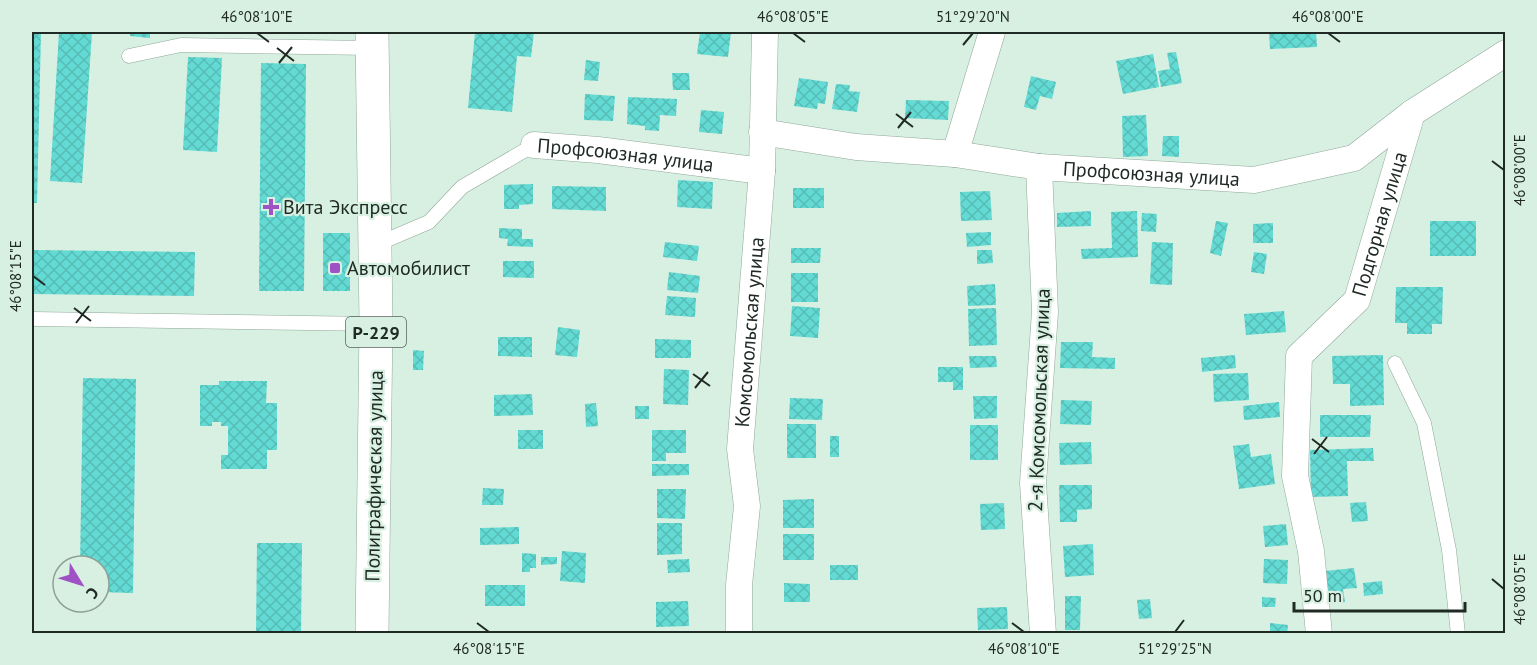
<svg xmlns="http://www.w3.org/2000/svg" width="1537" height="665" font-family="'PT Sans',sans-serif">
<defs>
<pattern id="building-cross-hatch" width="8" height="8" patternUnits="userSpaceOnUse" patternTransform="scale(1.5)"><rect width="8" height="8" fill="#63dbd4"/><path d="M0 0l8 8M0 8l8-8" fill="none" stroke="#56bcb6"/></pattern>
</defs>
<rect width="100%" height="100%" fill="#d7f0e1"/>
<g fill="url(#building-cross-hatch)">
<polygon points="32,32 41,32 37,203 32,203"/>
<polygon points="59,32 92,32 82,183 50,181"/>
<polygon points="130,32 150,32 150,38 130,36"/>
<polygon points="475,32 534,32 531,57 517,56 512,112 468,108"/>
<polygon points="700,32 731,32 728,57 697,54"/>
<polygon points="1269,32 1316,32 1317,47 1270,49"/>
<polygon points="1176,52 1182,83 1161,87 1158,71 1170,69 1167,53"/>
<polygon points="1153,54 1159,87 1123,94 1116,61"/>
<polygon points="188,57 222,58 217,152 183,150"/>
<polygon points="586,60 600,62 598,81 584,80"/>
<polygon points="261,63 306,64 304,291 259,291"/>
<polygon points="672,73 689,73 690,90 673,90"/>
<polygon points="1031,76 1056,82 1052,99 1040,96 1036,110 1024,107"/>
<polygon points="799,78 828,82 825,104 818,103 817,109 794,106"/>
<polygon points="836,84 850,85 849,91 860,92 857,112 832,109"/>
<polygon points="585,94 615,96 613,121 584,120"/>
<polygon points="628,97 677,99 676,116 660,115 659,131 645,130 645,126 627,124"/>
<polygon points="906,100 949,101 948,120 905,118"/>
<polygon points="701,110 724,112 722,134 699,132"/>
<polygon points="1146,115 1148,156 1123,157 1122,116"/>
<polygon points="1163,136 1179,136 1179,157 1162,156"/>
<polygon points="678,180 713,182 712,209 677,207"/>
<polygon points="533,184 533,204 519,205 519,209 504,209 504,185"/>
<polygon points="552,186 606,187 606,211 552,209"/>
<rect x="793" y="188" width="31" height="20"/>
<polygon points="990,191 992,220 961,221 960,192"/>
<polygon points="1091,211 1091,226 1057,227 1057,213"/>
<polygon points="1137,211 1138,257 1082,259 1081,249 1112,248 1111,212"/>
<polygon points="1142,213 1157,214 1156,232 1141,231"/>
<polygon points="1216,221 1228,223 1221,256 1210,253"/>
<rect x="1430" y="221" width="46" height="35"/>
<polygon points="1273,223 1273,243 1253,243 1253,224"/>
<polygon points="499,228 522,229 522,239 533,239 533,247 507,246 508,239 499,238"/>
<polygon points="991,232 991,245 967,247 966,233"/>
<rect x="323" y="233" width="27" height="58"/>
<polygon points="665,242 699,246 697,261 663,257"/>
<polygon points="1152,242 1173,243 1172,285 1150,284"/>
<polygon points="791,248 821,248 820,263 791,263"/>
<polygon points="32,250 195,252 194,296 32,294"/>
<polygon points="977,250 992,250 993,263 977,264"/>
<polygon points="1254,252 1267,254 1264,274 1251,272"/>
<polygon points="503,261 534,261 534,278 503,277"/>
<polygon points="669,272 700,276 698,293 667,290"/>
<rect x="791" y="273" width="27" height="29"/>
<polygon points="995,284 996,305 968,306 967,286"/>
<polygon points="1396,287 1443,287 1442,324 1432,324 1432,334 1407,334 1407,323 1395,323"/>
<polygon points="667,296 696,298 695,317 665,315"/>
<polygon points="792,306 820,308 818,338 790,336"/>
<polygon points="996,308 997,345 969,346 968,309"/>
<polygon points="1284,311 1286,332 1246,335 1244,314"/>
<polygon points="558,327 580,330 577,357 555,355"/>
<polygon points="498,337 532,337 532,357 498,356"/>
<polygon points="655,339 691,340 691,358 655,358"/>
<polygon points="1061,342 1093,342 1092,357 1115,358 1115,369 1060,368"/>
<polygon points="413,350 424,351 423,370 413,370"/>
<polygon points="1235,355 1236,368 1202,372 1201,358"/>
<polygon points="1383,355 1384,405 1350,406 1350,384 1333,384 1332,356"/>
<polygon points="969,356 996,356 997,367 970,368"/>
<polygon points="938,367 963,367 963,390 953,390 953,382 938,382"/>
<polygon points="664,369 689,370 688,405 663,404"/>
<polygon points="1248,373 1249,400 1214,402 1213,374"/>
<polygon points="83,378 136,379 133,593 99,592 99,566 80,566"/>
<polygon points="219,381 267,381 266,403 277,403 277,450 267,450 267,469 221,469 221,455 228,455 228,426 221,426 221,422 212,422 212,426 200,426 200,385 219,385"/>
<polygon points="532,394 533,415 494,416 494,395"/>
<polygon points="973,396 997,396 997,418 974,419"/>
<polygon points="790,398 823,399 822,420 789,419"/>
<polygon points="1061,400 1092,401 1091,425 1060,424"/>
<polygon points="1279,402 1280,417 1244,420 1243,406"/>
<polygon points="596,403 598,426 586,427 585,404"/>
<rect x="635" y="406" width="14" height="13"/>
<polygon points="1320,415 1371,415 1370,437 1320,437"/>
<rect x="787" y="424" width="29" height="34"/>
<rect x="970" y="425" width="28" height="35"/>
<rect x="518" y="430" width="25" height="19"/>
<polygon points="652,430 686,430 686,453 666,453 666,461 652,461"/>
<rect x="830" y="436" width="9" height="21"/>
<polygon points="1091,442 1092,464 1060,465 1059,443"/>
<polygon points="1249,444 1251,457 1271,454 1275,484 1239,489 1233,446"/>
<polygon points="1373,448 1374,461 1347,461 1348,496 1311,497 1310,450"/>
<polygon points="652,464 689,464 689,475 652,476"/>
<polygon points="1059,485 1092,485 1092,509 1077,510 1077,522 1060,522"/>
<polygon points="483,488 504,489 503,505 482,505"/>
<polygon points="657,489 686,489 685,519 657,518"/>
<polygon points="814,499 814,528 783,528 783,500"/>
<polygon points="1366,502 1368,521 1352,522 1350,503"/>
<polygon points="1004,503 1005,529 981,530 980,504"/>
<polygon points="657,523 682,523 682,554 657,555"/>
<polygon points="1286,524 1288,545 1265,547 1263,526"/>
<polygon points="519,527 519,544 480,545 480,528"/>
<rect x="783" y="534" width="31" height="26"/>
<polygon points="257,543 302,543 301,634 256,634"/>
<polygon points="1093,544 1094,575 1065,577 1063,546"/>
<polygon points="562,551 586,553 585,583 560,581"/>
<polygon points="522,553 536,554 536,568 530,568 530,572 522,572"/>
<polygon points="541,557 557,557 557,564 541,565"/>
<polygon points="689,559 690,572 668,573 667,560"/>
<polygon points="1264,559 1288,560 1287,584 1263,583"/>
<rect x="830" y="565" width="28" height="15"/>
<polygon points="1354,568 1357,588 1343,589 1345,602 1328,604 1325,571"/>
<polygon points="1382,581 1383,594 1364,596 1363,583"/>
<polygon points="784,583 810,584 810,602 784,602"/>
<rect x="485" y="585" width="40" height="21"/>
<polygon points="1065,596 1081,596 1080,630 1065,630"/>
<polygon points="1262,597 1276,598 1275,607 1262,607"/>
<polygon points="1150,599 1152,618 1139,619 1137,600"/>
<polygon points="688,601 689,626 656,627 656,602"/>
<polygon points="1007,607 1008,629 978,630 977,608"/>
<polygon points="1270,623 1288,625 1287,634 1270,634"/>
</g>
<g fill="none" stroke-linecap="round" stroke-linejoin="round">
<defs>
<g id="service">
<polyline points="129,56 181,45 372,48"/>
<polyline points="375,245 429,222 462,187 534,145"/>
<polyline points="32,319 376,324"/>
<polyline points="1395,363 1424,423 1449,550 1458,634"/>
</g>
<g id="minor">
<path id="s1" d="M762,132L856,147L955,154L1039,167L1254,180L1354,158L1412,113L1506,53"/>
<path id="s2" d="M534,145L598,150L762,171"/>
<polyline points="955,154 992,32"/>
<polyline points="1039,167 1045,312 1033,483 1043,634"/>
<path id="s3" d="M739,634V585L747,506L740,449L762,171L765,32"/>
<path id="s4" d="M1319,634L1311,551L1295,476L1299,356L1357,300L1412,113"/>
</g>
<polyline id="primary" points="372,32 376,324 372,634"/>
</defs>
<use href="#service" stroke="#90a89a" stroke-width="15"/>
<use href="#minor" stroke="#90a89a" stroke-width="27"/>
<use href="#primary" stroke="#90a89a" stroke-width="34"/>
<use href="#service" stroke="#fff" stroke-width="14"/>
<use href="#minor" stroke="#fff" stroke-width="26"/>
<use href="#primary" stroke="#fff" stroke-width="33"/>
</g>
<path fill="none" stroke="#202a24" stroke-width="2" d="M257,33L269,42M793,33L805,42M1328,33L1340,42M963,45L973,33M277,48L294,61M279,63L292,47M896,114L913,127M898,128L911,112M1492,161L1504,170M33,276L45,285M74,308L91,321M76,323L89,306M693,374L710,386M695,388L708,372M1312,439L1329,452M1314,454L1327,437M1492,579L1504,589M477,623L489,632M1012,623L1024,632M1175,632L1184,620"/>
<g fill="#9f52c4" stroke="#d7f0e1" stroke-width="2">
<path d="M268 198h6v6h6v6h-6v6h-6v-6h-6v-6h6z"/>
<rect x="329" y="262" width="12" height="12" rx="3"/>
</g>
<g text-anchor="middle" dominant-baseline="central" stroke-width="4.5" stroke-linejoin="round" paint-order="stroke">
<rect fill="#d7f0e1" stroke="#57655d" stroke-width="1.5" x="346" y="317" width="60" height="30" rx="4.5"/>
<g font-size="18" font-weight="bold" fill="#202a24">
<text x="376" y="332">Р-229</text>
</g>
<g font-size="20" fill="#202a24" stroke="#d7f0e1">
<text stroke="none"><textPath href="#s2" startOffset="92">Профсоюзная улица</textPath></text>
<text stroke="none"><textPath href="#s1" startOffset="392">Профсоюзная улица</textPath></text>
<text stroke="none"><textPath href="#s4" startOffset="440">Подгорная улица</textPath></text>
<text stroke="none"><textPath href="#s3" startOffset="303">Комсомольская улица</textPath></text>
<text transform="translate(1039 400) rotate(-88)">2-я Комсомольская улица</text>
<text transform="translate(374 476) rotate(-89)">Полиграфическая улица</text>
</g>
<g font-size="20" fill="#202a24" stroke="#d7f0e1" text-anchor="start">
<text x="283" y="207">Вита Экспресс</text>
<text x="347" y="268">Автомобилист</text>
</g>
</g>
<rect width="1537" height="665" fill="none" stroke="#d7f0e1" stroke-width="66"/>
<g transform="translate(81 584) rotate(128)"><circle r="28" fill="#d7f0e1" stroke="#8ea195" stroke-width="1.5"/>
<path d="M0-4.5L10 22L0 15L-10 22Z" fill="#9f52c4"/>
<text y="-9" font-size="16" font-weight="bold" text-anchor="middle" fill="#202a24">С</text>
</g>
<path d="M1294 602v9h171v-9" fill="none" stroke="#202a24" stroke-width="3"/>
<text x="1303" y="602" font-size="18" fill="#202a24" stroke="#d7f0e1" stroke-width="4.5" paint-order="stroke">50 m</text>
<rect x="33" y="33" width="1471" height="599" fill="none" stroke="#202a24" stroke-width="2"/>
<g font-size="15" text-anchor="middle" fill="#202a24">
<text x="257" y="22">46°08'10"E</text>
<text x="793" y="22">46°08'05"E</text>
<text x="973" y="22">51°29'20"N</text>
<text x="1328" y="22">46°08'00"E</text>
<text transform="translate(1520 170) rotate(-90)" y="5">46°08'00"E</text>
<text transform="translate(16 276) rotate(-90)" y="5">46°08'15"E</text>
<text transform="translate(1520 589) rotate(-90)" y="5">46°08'05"E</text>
<text x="489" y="654">46°08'15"E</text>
<text x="1024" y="654">46°08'10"E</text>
<text x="1175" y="654">51°29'25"N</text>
</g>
</svg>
